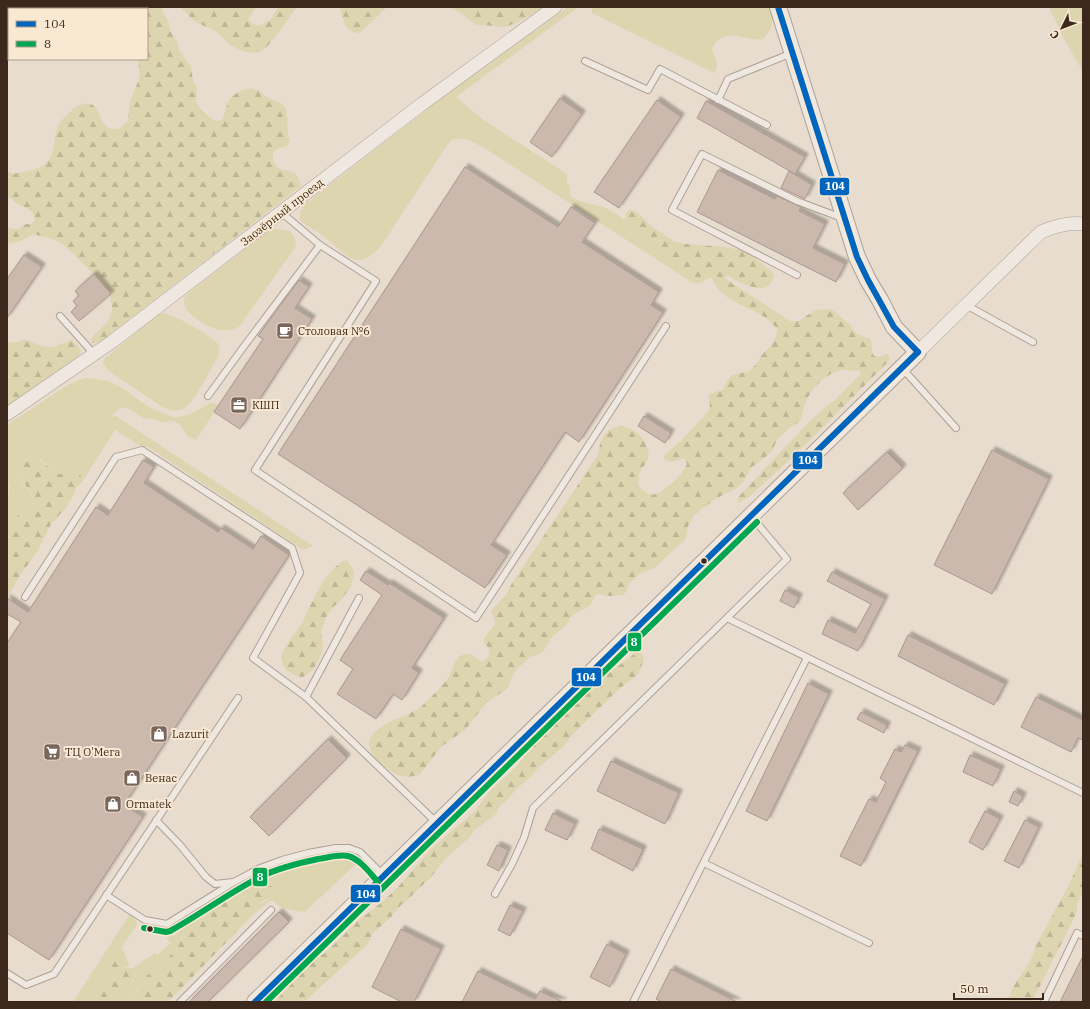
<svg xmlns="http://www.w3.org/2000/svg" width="1090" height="1009" font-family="'IBM Plex Serif',serif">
<defs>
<pattern id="forest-firs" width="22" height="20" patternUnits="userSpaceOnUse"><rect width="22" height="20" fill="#dcd5af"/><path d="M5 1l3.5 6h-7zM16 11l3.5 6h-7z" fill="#beb796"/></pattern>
<filter id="shadow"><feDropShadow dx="3.5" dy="-3.5" stdDeviation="1" flood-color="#0004"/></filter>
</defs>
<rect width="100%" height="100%" fill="#e8dcce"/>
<g fill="#dcd5af">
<path d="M568,7L577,8L456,97L482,119L567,174V182L570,187V196C583,206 598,202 613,212C625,219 636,230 647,239C663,253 680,268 696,282L693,283L690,281L483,147C473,142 461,135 450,141L379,249C354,272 346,254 326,238C318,231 308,228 300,220V213L305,204L442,98Z"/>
<path d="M592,7H770C774,20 774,28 763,39C747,43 724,24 712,49C714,58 721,64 714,73L592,13Z"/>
<polygon points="1049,7 1083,7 1083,72 1064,39"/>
<path d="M274,229C286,230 292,228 296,242L295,248L239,327C234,329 229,331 224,330C210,330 175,311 186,295L268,231Z"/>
<path d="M163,313C174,315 212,335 218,344C220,348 220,352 218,356C211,368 195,403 183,409C177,412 168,410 162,407L109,371L103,364L104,359L157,315Z"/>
<path d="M84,378H89L108,381L124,389L147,406L175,418L191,414L210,403H213L218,406L196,440L190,438C184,433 181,422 172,421C167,421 164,423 159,421C150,419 155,417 144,419C133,411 121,400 112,417L116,416L313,546L303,550L148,447H142L115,430L82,482V478L73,473L60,474L52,470L40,459L20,478L34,499L35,503L7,524V498H8L9,486L7,484V425L68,385Z"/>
<path d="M335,853C344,853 353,853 359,861L305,912C294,911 281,909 273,901H270L254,914L252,912C256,903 265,903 271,897C273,895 275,889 277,885H275L254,890L237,902L232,903L226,902L214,906L205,916L193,923L188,929L181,937L177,950L159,970L150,974L134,993L123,1002H109L127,988L133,981L136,973L133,968L155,953L157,955L171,943L166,938L175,935L214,901L258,873L265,870Z"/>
<path d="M130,914L136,920L137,925L122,947L129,964V966L124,968H122L115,959C108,966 114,967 116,974L110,982L99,989L91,998L95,1002H73Z"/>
</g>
<g fill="url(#forest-firs)">
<path d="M140,7H162L163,12L169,23L170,30L177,42L179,50L191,67L193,81L197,87L196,101L199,107L209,117L216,121L222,120C225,114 225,108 228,102C234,93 246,86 257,90C261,91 264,95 267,97C274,102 281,100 285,108C290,119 285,130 290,141L286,147L279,148L273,152C272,178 289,165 298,177C300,179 300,183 301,186L108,336L99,342L93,343L91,341V338C99,330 111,322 112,310C113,304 109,300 111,294L94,274L64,245L53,239L33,234L21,241L7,244V230L8,228L18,229L26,224H32L35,219C33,209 26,208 18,204C14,202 11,198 7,195V171L13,174C24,171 37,171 45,164C58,152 52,137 59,124C61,120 65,117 68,114C72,110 77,105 83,104C105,99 95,133 119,129L128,121L130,101L136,87L140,75L138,59H147V9H142Z"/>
<path d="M180,7H256L248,19L253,24L259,26L270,20L278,7H298C285,20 278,38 263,50C258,53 254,53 248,52C231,49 228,41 215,31C209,27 200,25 193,20C189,16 185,11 180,7Z"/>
<path d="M340,7H387L360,33C344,33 343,19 340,7Z"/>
<path d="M449,7H543C534,14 512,27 501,27C492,27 485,24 476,25L461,13Z"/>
<path d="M628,210L637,212L650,225L673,241L686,244L726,247L746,251L771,271L774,275C769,300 741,283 728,276L724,278L790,321H799L815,310L830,309L835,312L849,324L857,334L870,339L872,344V352L874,356L878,357L887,354L890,357L888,362L800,450L749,497L738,503V498L741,494L809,422L824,408L836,399L861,374L859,370C853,372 847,369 841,370C828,373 814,385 808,397C804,404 803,412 801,420L787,430L777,440L772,451L762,460L752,467L743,482L737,488L715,499L694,515L688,526L686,539L654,568L638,575L629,584L626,592L623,595L610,596L596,594L590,606L571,616L567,624L551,638L545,649L539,654L530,657L517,669L512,677L507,689L489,701L482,708L466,729L442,746L420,774C411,778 400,778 391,771C385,766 373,758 370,749C362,727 409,716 421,707C425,703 430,698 434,694C439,689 444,684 448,678C452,671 454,659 462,655C465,654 468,654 471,654L482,662L488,657L490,650L484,642V638L495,624V620L491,611L506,595L512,583L598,455C599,449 600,441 603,437C616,416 643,430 648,450C651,459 644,465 640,472C638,476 639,480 638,485C652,501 658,494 671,484C679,477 683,473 687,464L684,458L672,462L665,460L664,457L665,454L682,440L708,412C712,405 708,401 709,394L723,390L727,381L732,375L750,371L757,363L761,356L772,344L776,337L777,329C760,305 724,308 712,278H708L701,283H693L687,279L625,221V215Z"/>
<path d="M24,340C33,341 40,347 48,347C56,348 64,342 72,340L81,350L79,356L7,407V343L17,342Z"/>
<path d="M36,457L52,470L60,474L78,472L82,478V482L76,488L73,496L65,509L51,524L37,552L21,574L11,591L7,596V524L35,503C32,490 20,482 18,469C21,461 27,458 36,457Z"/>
<path d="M345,560L348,561L354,572L351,587L339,602L332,608L327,615L321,631L323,646L322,653L313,670L303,677C298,677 293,675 289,672C269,657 297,634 303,621C312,602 325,570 345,560Z"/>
<polygon points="638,652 642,654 644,657 642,665 637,675 618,690 572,735 564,746 538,768 531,777 515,790 511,796 499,807 496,814 474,831 470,837 446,858 431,877 404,903 401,905 390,918 372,934 368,944 304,1002 274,1002 315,960 326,952 359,920 381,903 398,887 431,849 474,812 491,790 515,768 546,731 604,677 634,654"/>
<polygon points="1083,853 1083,891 1077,904 1077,912 1032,1002 1006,1002 1016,982 1030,962 1036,945 1069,885"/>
<path d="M275,885H277L278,888C273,900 257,900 252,912L254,914L168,1002H123L138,990L147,975L159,970L163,966L169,957L177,950L181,937L186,931L193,923L205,916L214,906L226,902L232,903L237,902L254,890Z"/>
<path d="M115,959L122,968H133L136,973C135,982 116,1000 108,1002C104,1003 99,1002 95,1002L91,998L90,993C93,989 97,990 102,987C108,984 112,980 116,974L111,965Z"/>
</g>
<g fill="#ccb9ae" stroke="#a9978d" filter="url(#shadow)">
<polygon points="560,98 582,114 552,157 530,142"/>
<polygon points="657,100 681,117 619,208 594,192"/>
<polygon points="706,101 805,157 795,174 697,118"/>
<polygon points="465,167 558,227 571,207 595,223 582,242 659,292 651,305 663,313 579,442 565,432 491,545 507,555 485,588 278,454"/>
<polygon points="718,170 775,199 777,196 801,207 799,211 825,224 813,248 845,264 836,282 697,212"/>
<polygon points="789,171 812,185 805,199 781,188"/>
<polygon points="24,255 42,267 7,318 7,279"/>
<polygon points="94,274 111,294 79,321 71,312 77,306 73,301 79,296 75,291"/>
<polygon points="299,280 309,287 295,308 312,319 240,429 214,412 263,339 258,336"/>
<polygon points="644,416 671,433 665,443 638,426"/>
<polygon points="992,450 1049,479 992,594 934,565"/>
<polygon points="887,452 903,468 858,510 843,493"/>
<polygon points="143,460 154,467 144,483 218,532 221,528 253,549 261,536 289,555 124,805 143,817 49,960 7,933 7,643 21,622 7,614 7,598 28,612 96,507 108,515"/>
<polygon points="366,571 388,585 389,583 444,618 412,668 419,673 402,700 393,694 376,719 337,694 353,669 340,660 382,595 360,580"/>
<polygon points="832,572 885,599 858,651 822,634 828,620 855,633 871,604 827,581"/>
<polygon points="785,590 799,597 794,608 780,601"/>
<polygon points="908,635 1005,684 994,705 898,656"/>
<polygon points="808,683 829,694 767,821 746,811"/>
<polygon points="1036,697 1083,720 1083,740 1078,738 1071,752 1021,727"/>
<polygon points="861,712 887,725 884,733 857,719"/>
<polygon points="328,739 347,758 269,836 250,817"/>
<polygon points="905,745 918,751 861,866 840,856 869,799 876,802 886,782 880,778 895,749 901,752"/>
<polygon points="970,755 1001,769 993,786 963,772"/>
<polygon points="611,761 679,793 665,824 597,791"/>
<polygon points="1014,791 1023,796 1018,806 1009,802"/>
<polygon points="985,811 1000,819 983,850 969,842"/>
<polygon points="553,813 575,824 567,840 545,830"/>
<polygon points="1025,820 1039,827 1019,868 1004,861"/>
<polygon points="599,829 643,849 633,871 591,849"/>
<polygon points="497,845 508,850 499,871 487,865"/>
<polygon points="510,905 523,911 510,936 498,930"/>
<polygon points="279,912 289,922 208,1002 189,1002"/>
<polygon points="401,929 441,949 414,1002 402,1002 372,987"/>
<polygon points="607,944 626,954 610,987 590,977"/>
<polygon points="1083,956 1083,1002 1060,1002"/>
<polygon points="671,969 737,1002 662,1002 656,999"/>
<polygon points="478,971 535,999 540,991 563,1002 462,1002"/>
</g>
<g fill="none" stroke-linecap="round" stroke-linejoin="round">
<defs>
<g id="service">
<polyline points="585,61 648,90 660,69 767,125"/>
<polyline points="718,100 728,79 792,53"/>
<polyline points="282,213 320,245 376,281 255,470 476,618 666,326"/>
<polyline points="797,275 672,210 702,154 797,201 842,218"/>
<polyline points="966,305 1033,342"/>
<polyline points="60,316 94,354"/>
<polyline points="902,368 956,428"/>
<polyline points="208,396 242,349 320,245"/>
<polyline points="25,597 116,457 142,450 292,548 300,573 253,658 306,697 437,823"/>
<polyline points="727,618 1083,793"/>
<polyline points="306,697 359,598"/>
<polyline points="156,820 180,845 206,877 215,884 233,882"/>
<polyline points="704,863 869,943"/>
<polyline points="495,894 512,864 524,838 533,808 787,559 751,516"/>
<polyline points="106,895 145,920 167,924 234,882 260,868 282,860 308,853 336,848 349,848 360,852 384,876"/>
<polyline points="7,973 26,985 54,974 238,698"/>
<polyline points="180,1002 271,910"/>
<polyline points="633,1002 807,658"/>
<polyline points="1044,1002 1077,933 1083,936"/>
</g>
<g id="minor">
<path d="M918,352L1041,232C1055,226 1068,222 1083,224"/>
<polyline points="7,414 113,341 422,104 555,7"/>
</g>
<polyline id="tertiary" points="255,1002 918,352 894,327 880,300 868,280 857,257 778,7"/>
</defs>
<use href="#service" stroke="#ada196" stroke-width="8"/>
<use href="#minor" stroke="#ada196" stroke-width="14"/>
<use href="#tertiary" stroke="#ada196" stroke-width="18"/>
<use href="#service" stroke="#efe8e0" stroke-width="6"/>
<use href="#minor" stroke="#efe8e0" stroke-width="13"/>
<use href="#tertiary" stroke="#efe8e0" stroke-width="16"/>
<defs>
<g id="bus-1">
<polyline points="778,7 857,257 868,280 894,327 918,352"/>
<polyline points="255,1002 918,352"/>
</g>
<g id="bus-2">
<path d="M144,928L166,932L170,931C201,914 230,892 262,876C279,868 299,863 318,859C327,858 339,854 348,856C360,859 370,873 378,882"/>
<polyline points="266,1002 757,522"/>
</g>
</defs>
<use href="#bus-1" stroke="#f9e9d3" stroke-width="9"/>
<use href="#bus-2" stroke="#f9e9d3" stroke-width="9"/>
<use href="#bus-1" stroke="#0065bd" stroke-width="6"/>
<use href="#bus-2" stroke="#00a651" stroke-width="6"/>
</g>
<defs>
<symbol id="cafe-square" viewBox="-11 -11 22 22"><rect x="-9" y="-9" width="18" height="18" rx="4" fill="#79675b" stroke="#f9e9d3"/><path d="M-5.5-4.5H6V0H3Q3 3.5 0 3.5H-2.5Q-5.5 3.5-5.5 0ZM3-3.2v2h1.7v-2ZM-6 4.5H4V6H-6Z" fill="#fff"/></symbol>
<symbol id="office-square" viewBox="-11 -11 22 22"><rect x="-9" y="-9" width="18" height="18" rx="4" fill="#79675b" stroke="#f9e9d3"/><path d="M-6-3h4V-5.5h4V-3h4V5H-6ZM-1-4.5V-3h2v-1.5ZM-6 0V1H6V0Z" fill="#fff"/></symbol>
<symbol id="shop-square" viewBox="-11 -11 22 22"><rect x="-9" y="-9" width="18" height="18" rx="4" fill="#79675b" stroke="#f9e9d3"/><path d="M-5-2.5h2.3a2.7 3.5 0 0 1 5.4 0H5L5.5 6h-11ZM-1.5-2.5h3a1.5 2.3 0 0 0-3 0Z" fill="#fff"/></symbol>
<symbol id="supermarket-square" viewBox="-11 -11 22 22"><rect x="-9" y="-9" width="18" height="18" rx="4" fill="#79675b" stroke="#f9e9d3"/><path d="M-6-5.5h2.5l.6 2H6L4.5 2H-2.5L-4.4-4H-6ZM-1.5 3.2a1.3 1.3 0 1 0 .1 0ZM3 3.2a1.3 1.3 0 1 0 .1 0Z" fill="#fff"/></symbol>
</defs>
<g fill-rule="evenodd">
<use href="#cafe-square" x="275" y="321" width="20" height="20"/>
<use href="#office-square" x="229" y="395" width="20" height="20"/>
<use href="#shop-square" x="149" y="724" width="20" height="20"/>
<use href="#supermarket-square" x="42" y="742" width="20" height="20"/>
<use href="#shop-square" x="122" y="768" width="20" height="20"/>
<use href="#shop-square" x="103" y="794" width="20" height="20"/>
</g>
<g fill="#3d281d" stroke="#f9e9d3" stroke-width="1.5">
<circle cx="704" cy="561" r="3.5"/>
<circle cx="150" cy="929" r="3.5"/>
</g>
<g text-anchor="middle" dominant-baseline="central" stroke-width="4" stroke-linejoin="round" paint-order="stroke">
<g font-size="11" fill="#3d281d" stroke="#f9e9d3">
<text transform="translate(282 212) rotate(-38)">Заозёрный проезд</text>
</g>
<g font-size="11" fill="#3d281d" stroke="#f9e9d3" text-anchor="start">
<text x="298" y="331">Столовая №6</text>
<text x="252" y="405">КШП</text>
<text x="172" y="734">Lazurit</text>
<text x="65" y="752">ТЦ О'Мега</text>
<text x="145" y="778">Венас</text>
<text x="126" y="804">Ormatek</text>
</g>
</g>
<g stroke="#f9e9d3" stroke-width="1.5">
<rect x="819" y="177" width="31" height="19" rx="4" fill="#0065bd"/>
<rect x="792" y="451" width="31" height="19" rx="4" fill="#0065bd"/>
<rect x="627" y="632" width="15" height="20" rx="4" fill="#00a651"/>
<rect x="571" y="667" width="31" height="20" rx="4" fill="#0065bd"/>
<rect x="252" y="867" width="16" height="20" rx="4" fill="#00a651"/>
<rect x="350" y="884" width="31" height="19" rx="4" fill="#0065bd"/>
</g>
<g font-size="11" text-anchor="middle" font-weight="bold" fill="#fff">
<text x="835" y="190">104</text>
<text x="808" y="464">104</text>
<text x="634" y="646">8</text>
<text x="586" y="681">104</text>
<text x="260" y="881">8</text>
<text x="366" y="898">104</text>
</g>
<rect width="1090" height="1009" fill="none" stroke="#3d281d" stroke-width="16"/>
<rect x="8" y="8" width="140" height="52" fill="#f9e9d3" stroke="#ae9c8a"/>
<rect x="16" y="21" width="20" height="6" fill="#0065bd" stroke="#ae9c8a"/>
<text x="44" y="28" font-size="12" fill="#3d281d">104</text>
<rect x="16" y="41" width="20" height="6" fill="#00a651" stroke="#ae9c8a"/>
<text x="44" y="48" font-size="12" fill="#3d281d">8</text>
<g transform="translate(1062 28) rotate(227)" stroke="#f9e9d3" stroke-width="3" paint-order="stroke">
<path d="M0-3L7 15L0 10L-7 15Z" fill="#3d281d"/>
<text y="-6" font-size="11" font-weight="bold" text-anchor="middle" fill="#3d281d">С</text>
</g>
<path d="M954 993v6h89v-6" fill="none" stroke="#3d281d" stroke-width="2"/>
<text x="960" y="993" font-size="12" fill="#3d281d" stroke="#f9e9d3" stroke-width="3" paint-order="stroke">50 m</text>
</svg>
